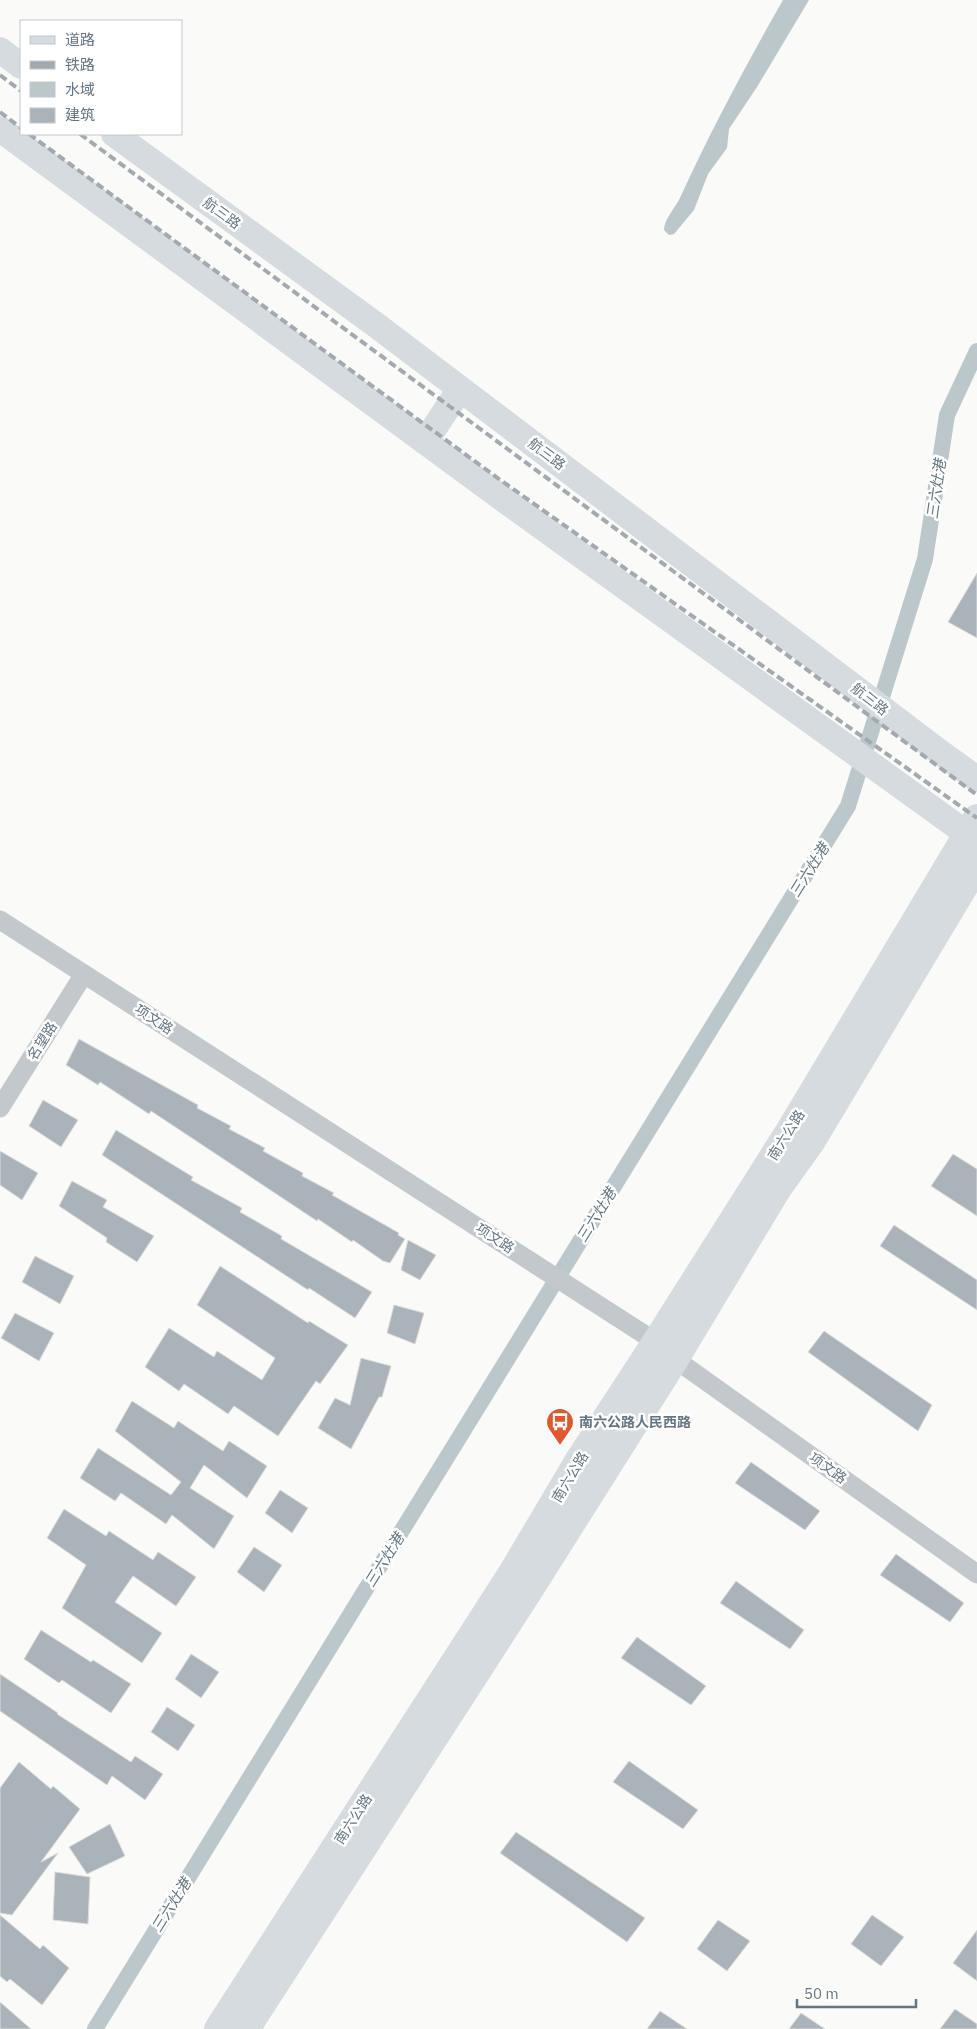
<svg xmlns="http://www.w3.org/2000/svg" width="977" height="2029" font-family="'IBM Plex Sans','Noto Sans SC',sans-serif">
<rect width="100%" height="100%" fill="#fafaf8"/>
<path fill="#bbc7cb" d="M783,0H809L757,87L729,129L727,148L708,174L694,210L674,234L669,235L664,230C664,220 674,209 679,200C710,132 746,65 783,0Z"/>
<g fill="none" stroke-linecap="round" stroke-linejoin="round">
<polyline stroke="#bbc7cb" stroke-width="16" points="95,2029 848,806 925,559 947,415 977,351"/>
</g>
<g fill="#aab3b9" stroke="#dcdcda">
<polygon points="977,573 977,638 948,622"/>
<polygon points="79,1039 198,1105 197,1108 231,1126 229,1129 265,1148 263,1151 303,1173 302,1176 334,1193 332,1195 399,1233 398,1235 405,1239 390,1263 383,1261 353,1240 352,1242 318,1219 317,1221 151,1111 149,1114 100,1082 98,1085 66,1065"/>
<polygon points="43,1100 78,1120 61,1147 29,1126"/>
<polygon points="116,1130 193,1177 191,1180 242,1208 240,1212 282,1236 281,1239 372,1292 355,1318 309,1288 308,1290 102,1155"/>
<polygon points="0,1151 38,1173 22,1200 0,1185"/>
<polygon points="953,1154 977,1169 977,1216 931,1186"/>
<polygon points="72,1181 107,1200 103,1207 154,1236 137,1262 106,1242 107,1238 59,1206"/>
<polygon points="894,1225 977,1280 977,1310 880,1246"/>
<polygon points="408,1240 436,1255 420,1280 401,1270"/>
<polygon points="35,1256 74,1276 60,1304 22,1282"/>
<polygon points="220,1266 308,1323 309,1321 348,1345 320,1384 316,1381 278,1436 234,1406 228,1414 184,1384 179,1391 145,1367 169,1328 214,1357 217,1351 262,1380 275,1358 197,1305"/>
<polygon points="394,1305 424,1313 415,1344 387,1333"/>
<polygon points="15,1313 54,1333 39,1361 1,1338"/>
<polygon points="824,1331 932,1405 918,1431 808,1352"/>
<polygon points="361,1358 391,1366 382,1397 379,1397 351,1449 318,1428 335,1398 350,1405"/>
<polygon points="132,1401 174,1428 178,1421 223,1451 229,1441 267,1466 247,1498 204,1465 190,1488 234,1516 214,1549 172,1515 166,1524 121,1493 115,1501 80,1478 98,1448 171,1495 181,1482 115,1431"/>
<polygon points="751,1462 820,1511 805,1530 735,1483"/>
<polygon points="280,1490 308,1508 292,1533 265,1513"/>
<polygon points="64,1509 106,1536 109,1531 153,1560 158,1552 196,1577 176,1606 133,1576 115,1602 162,1633 142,1663 62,1608 86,1565 47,1538"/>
<polygon points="254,1547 282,1565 264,1592 237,1572"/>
<polygon points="896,1554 964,1603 950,1622 880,1575"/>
<polygon points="736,1581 804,1630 790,1649 720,1603"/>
<polygon points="41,1630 91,1662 93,1660 131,1684 111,1713 62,1680 59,1683 24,1659"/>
<polygon points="637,1637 706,1686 691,1705 621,1658"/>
<polygon points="191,1654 219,1672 201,1698 175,1679"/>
<polygon points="0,1674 58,1713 57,1714 131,1762 135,1756 163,1774 145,1800 112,1776 107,1785 0,1711"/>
<polygon points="167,1707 195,1725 178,1751 151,1732"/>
<polygon points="629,1761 698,1810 683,1829 613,1782"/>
<polygon points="19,1762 51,1789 53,1786 80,1809 41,1862 58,1853 12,1915 0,1913 0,1788"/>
<polygon points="110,1824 125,1856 87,1874 69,1847"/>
<polygon points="516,1832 645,1918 627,1942 500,1853"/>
<polygon points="55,1872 90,1877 88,1924 53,1920"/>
<polygon points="0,1915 40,1949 43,1945 69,1968 42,2005 10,1979 7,1982 0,1976"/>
<polygon points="872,1915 904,1937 881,1966 851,1944"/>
<polygon points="718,1920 750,1941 727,1971 697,1949"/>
<polygon points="977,1930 977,1981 953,1963"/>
<polygon points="0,2002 31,2029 0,2029"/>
<polygon points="955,2009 977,2024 977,2029 940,2029"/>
<polygon points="660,2011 687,2029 647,2029"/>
<polygon points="801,2013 825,2029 789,2029"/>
</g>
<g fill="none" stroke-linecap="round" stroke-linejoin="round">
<g stroke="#c3c8cc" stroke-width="19">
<polyline points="0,920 656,1342 675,1359 977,1574"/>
<polyline points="0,1108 84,974"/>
</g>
<g stroke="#d6dbdf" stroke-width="26">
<polyline points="0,50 21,66"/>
<polyline points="0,129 510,504 977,841"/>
<polyline points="114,134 376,325 937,750 977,779"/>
<polyline points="425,442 460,389"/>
</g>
<g stroke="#d6dbdf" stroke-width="28">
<polyline points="218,2029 512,1573 579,1460 656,1342 790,1130 977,818"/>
<polyline points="246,2029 532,1586 675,1359 778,1188 811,1142 977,865"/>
</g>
<g stroke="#a2aab0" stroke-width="4" stroke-dasharray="8 4" stroke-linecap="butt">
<polyline points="0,75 21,91"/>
<polyline points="0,112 21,128"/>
<polyline points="29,134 499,479 977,818"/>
<polyline points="80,134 977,795"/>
</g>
</g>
<defs>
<symbol id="bus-pin" viewBox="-11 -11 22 30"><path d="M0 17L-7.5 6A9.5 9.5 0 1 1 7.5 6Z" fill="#e4572e" stroke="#fff"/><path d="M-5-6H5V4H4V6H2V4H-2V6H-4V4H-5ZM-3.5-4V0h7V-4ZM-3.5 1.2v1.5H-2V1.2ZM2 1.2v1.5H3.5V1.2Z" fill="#fff"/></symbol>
</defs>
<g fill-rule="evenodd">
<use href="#bus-pin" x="544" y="1406" width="32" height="43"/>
</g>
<g text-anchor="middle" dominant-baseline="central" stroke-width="5" stroke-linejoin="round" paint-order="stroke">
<g font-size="14" fill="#657683" stroke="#fff">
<text transform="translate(222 213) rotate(36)">航三路</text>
<text transform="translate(547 454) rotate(37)">航三路</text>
<text transform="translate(870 699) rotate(38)">航三路</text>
<text transform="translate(154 1019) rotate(33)">项文路</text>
<text transform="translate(42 1041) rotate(-58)">名望路</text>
<text transform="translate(786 1135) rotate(-58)">南六公路</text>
<text transform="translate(495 1238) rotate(33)">项文路</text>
<text transform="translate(828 1468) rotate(35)">项文路</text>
<text transform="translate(570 1477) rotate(-59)">南六公路</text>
<text transform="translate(353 1819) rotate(-57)">南六公路</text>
</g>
<g font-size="14" font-weight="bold" fill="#657683" stroke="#fff" text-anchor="start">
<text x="579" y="1422">南六公路人民西路</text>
</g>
<g font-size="15" font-style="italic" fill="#60757c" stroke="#fff">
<text transform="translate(936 489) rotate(-82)">三六灶港</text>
<text transform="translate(809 870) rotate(-58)">三六灶港</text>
<text transform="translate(596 1215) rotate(-58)">三六灶港</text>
<text transform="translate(384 1560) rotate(-58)">三六灶港</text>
<text transform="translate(171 1905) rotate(-58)">三六灶港</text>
</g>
</g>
<rect x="20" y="20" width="162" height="115" fill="#ffffff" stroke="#c1c8cd"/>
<rect x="30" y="36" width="25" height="8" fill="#d6dbdf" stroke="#c1c8cd"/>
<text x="65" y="45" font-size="15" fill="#657683">道路</text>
<rect x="30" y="61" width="25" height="8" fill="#a2aab0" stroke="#c1c8cd"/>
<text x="65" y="70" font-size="15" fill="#657683">铁路</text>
<rect x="30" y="82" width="25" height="15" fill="#bbc7cb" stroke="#c1c8cd"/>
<text x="65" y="95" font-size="15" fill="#657683">水域</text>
<rect x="30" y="108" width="25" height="15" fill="#aab3b9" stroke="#c1c8cd"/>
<text x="65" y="120" font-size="15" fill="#657683">建筑</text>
<path d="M797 1999v8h119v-8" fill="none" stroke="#657683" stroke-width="2.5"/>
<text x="804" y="1999" font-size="15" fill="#657683" stroke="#ffffff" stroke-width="4" paint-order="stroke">50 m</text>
</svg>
